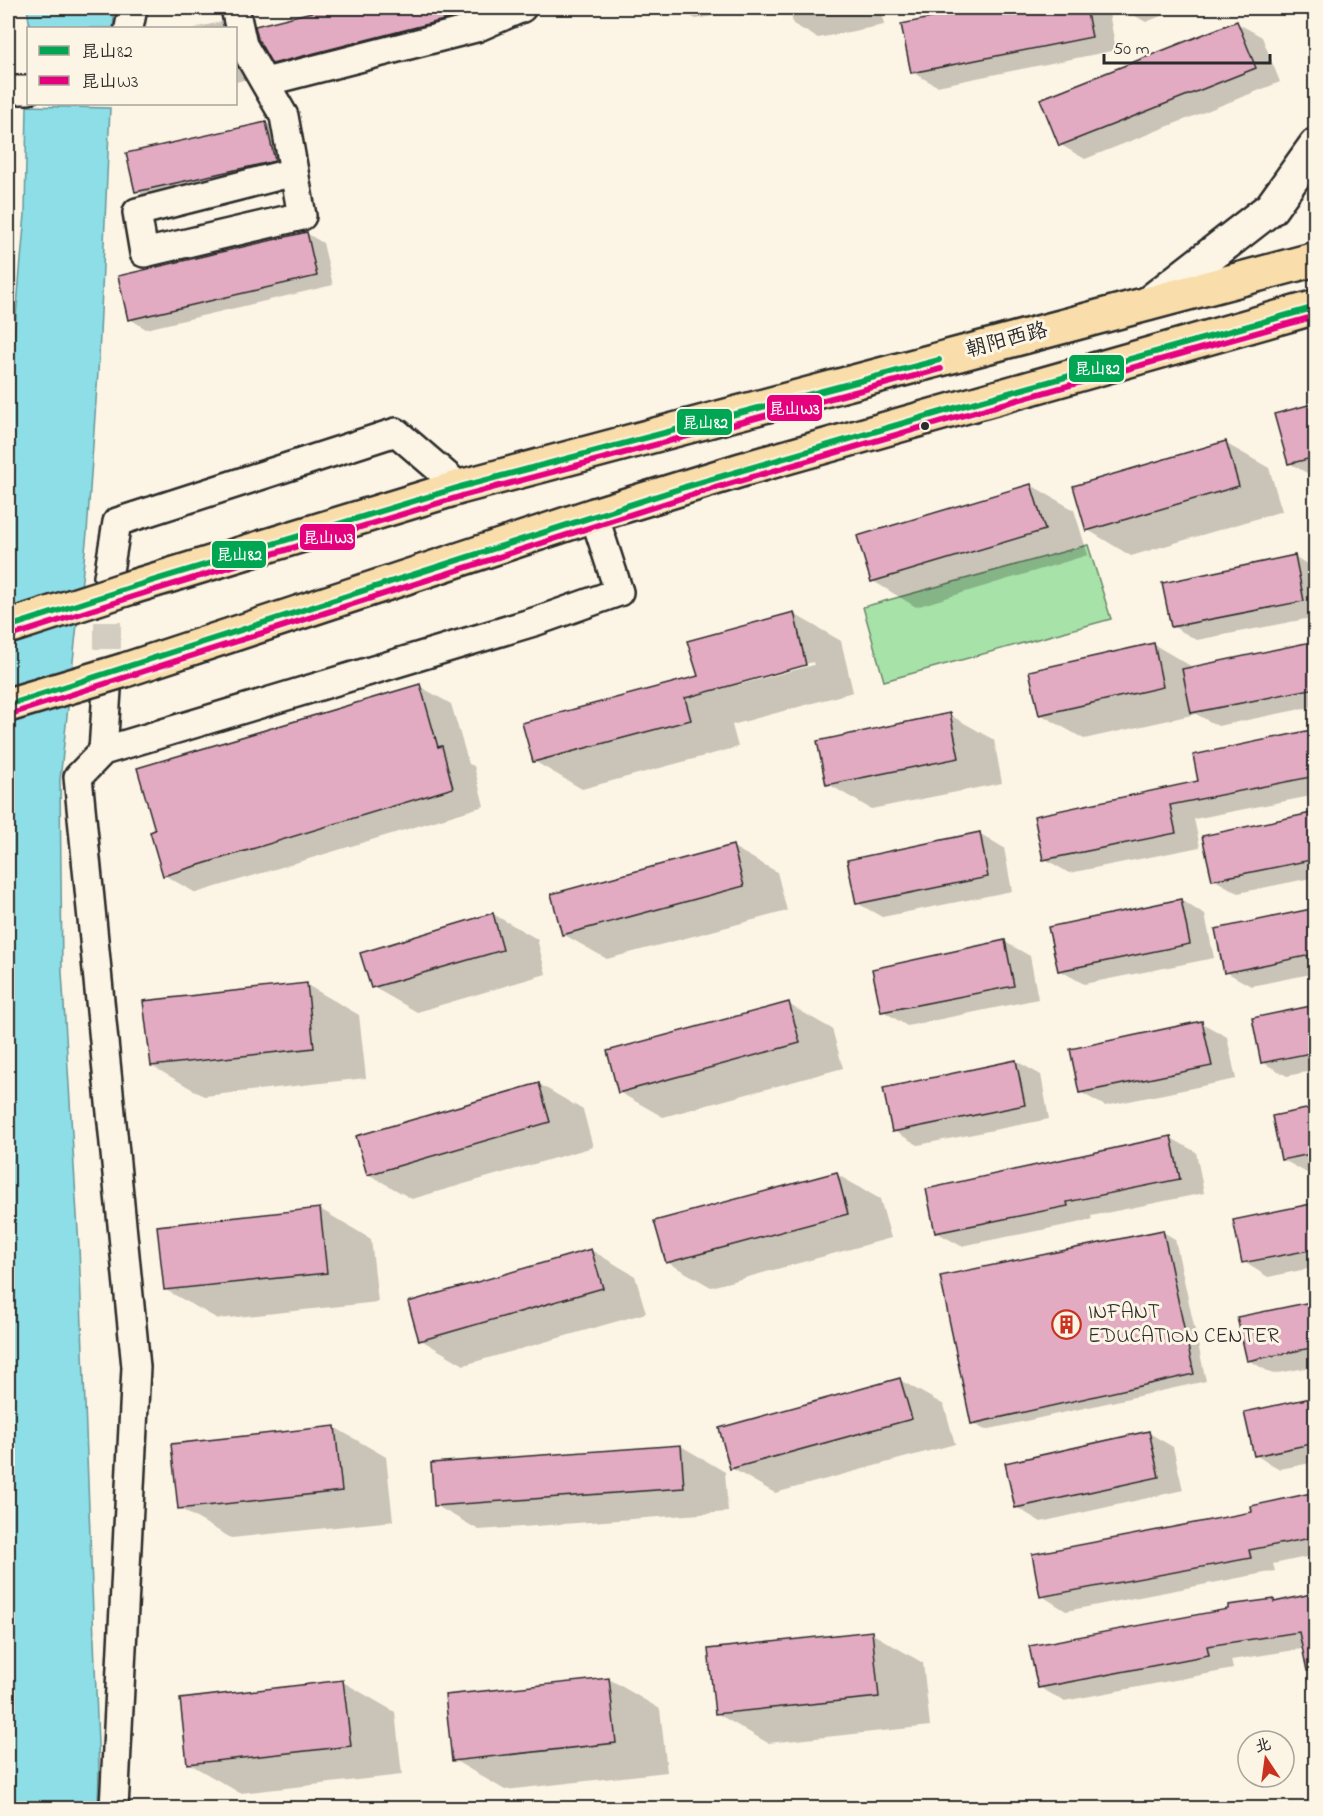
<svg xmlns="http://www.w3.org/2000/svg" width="1323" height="1816" font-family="'Indie Flower','LXGW WenKai TC',sans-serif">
<rect width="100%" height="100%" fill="#fcf5e5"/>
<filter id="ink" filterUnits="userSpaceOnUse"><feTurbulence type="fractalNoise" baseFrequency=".0167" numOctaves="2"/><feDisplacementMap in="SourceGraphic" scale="12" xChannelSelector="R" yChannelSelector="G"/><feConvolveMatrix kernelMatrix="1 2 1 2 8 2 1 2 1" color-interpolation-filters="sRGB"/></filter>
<g filter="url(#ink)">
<polygon fill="#a7e2a8" stroke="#69866a" stroke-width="1.5" points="1088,545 1111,619 884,681 863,607"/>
<g fill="#8ddee6" stroke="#66969b" stroke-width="1.5">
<polygon points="27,8 115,8 113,28 30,28"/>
<polygon points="27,106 110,108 99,357 87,533 60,780 62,972 79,1247 99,1770 98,1808 8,1808 8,408 25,214"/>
</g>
<g fill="#0003" fill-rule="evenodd">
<polygon points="334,8 540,8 496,27 298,77 273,63 257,27"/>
<polygon points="676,8 731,8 732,12 696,19"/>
<polygon points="790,8 881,8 884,25 818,38 793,24"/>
<polygon points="988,8 1108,8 1116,50 937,86 912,72 903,25"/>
<polygon points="1121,8 1181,8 1146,22"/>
<polygon points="221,22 233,28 194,28"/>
<polygon points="1237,23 1262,37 1280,82 1085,159 1061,145"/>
<polygon points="236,37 251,78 236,82"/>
<polygon points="266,123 279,130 287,167 149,198 137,191"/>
<polygon points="306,233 323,243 333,285 146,329 130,319"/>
<polygon points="1316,404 1316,478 1289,463"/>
<polygon points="1225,443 1269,468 1282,511 1131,556 1088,530"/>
<polygon points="1031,485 1074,510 1088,555 916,607 873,581"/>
<polygon points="1295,557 1316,569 1316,617 1197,640 1172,626"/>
<path d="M794,614L841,641L853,692L732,725L738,747L582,789L534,761L700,677ZM813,662L814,665L738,685V682Z"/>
<polygon points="1316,643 1316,706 1218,726 1196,714 1084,739 1040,714 1153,644 1194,668"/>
<polygon points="419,686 451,704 469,764 474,766 484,806 196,893 164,875"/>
<polygon points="950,715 994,740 1002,783 871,809 828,784"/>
<polygon points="1316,731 1316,795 1194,819 1200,847 1069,873 1045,859"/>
<polygon points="1316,813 1316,877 1238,893 1213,879"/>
<polygon points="979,833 1004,848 1012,891 882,917 857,903"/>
<polygon points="733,847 777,872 787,911 607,959 563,934"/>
<polygon points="1181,900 1205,915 1214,958 1084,984 1059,970"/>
<polygon points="1316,909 1316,973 1251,986 1226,972"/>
<polygon points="493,914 537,939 546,974 417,1012 373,987"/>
<polygon points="1005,942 1030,956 1038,999 907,1026 883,1011"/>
<polygon points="307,985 359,1015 366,1078 204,1096 152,1066"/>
<polygon points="788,1004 832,1029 843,1068 663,1117 619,1092"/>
<polygon points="1316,1007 1316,1070 1287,1076 1262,1062"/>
<polygon points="1202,1023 1227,1037 1236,1079 1105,1106 1080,1092"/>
<polygon points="1016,1061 1041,1075 1049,1119 918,1145 894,1131"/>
<polygon points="539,1084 583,1110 593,1147 412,1199 368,1174"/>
<polygon points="1316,1108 1316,1171 1307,1173 1282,1159"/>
<polygon points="1171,1138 1196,1152 1204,1193 1091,1216 1092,1220 961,1246 936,1232"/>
<polygon points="836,1174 880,1199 891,1238 711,1287 667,1262"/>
<polygon points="1316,1205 1316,1267 1268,1277 1244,1262"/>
<polygon points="320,1209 371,1239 378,1302 218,1319 166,1290"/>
<polygon points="1163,1232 1175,1239 1206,1381 985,1430 972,1423"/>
<polygon points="591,1250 635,1276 646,1313 464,1365 421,1340"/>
<polygon points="1316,1303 1316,1366 1273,1374 1248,1360"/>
<polygon points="900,1380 944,1405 955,1444 775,1493 731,1468"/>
<polygon points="1316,1399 1316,1462 1280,1469 1255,1455"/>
<polygon points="334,1427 386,1457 393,1521 231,1538 179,1508"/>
<polygon points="1149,1433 1173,1447 1183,1490 1041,1522 1016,1507"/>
<polygon points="681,1446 725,1472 728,1512 479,1530 435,1505"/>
<polygon points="1316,1494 1316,1555 1273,1564 1275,1571 1066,1611 1042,1596"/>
<polygon points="1274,1600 1278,1603 1314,1647 1231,1660 1233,1669 1064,1701 1039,1687"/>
<polygon points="871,1633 923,1663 930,1726 768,1743 716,1713"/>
<polygon points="609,1679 660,1709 667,1772 505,1790 454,1760"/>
<polygon points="343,1682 395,1712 402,1775 240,1793 188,1763"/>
</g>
<g fill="#e2abc1" stroke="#2b2b2b" stroke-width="1.5">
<polygon points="328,8 484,8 471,13 272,64 258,39 255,26"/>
<polygon points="980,8 1086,8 1092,37 911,73 901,24"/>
<polygon points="1237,21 1256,68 1059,146 1040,99"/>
<polygon points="266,122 275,161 135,192 126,153"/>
<polygon points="307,232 317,276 128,320 118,276"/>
<polygon points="1316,403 1316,457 1288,464 1274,414"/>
<polygon points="1226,441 1239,486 1086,531 1073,486"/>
<polygon points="1031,484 1045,530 871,582 857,536"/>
<polygon points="1295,555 1304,601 1171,627 1162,583"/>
<polygon points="794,612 806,665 685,698 691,720 533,762 522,723 698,676 687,641"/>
<polygon points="1316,641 1316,688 1191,713 1182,669"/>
<polygon points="1154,643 1163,687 1039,715 1029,671"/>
<polygon points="420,684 438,747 442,746 453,788 163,876 150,832 155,830 137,768"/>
<polygon points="950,713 959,758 826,785 817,741"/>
<polygon points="1316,729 1316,776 1170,805 1176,833 1043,860 1034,816 1198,781 1193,755"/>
<polygon points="1316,812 1316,859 1212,880 1202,836"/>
<polygon points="980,832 988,877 856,904 847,860"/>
<polygon points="733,845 744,886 562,935 551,894"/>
<polygon points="1181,899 1190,944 1058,971 1048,927"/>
<polygon points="1316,908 1316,954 1224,973 1215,929"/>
<polygon points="493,913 503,950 371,988 360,953"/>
<polygon points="1005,940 1014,986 881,1012 872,969"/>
<polygon points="307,983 314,1048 151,1066 143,1001"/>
<polygon points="789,1002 800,1043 618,1093 607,1051"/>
<polygon points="1316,1005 1316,1052 1261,1063 1252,1018"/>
<polygon points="1202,1021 1212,1066 1079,1093 1070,1049"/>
<polygon points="1016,1060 1025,1105 892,1132 883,1088"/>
<polygon points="539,1083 550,1122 367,1175 356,1136"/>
<polygon points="1316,1107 1316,1153 1281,1160 1272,1116"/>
<polygon points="1171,1136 1180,1179 1067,1202 1068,1206 935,1233 926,1189"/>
<polygon points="837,1172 848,1214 666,1263 654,1221"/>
<polygon points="1316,1203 1316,1249 1242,1263 1233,1220"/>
<polygon points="320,1208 327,1273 164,1290 157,1226"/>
<polygon points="1163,1230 1194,1374 971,1424 940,1276"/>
<polygon points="591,1249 603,1288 419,1341 408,1302"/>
<polygon points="1316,1301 1316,1347 1247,1361 1237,1317"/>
<polygon points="900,1378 912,1419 730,1469 719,1428"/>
<polygon points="1316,1397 1316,1443 1254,1456 1244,1412"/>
<polygon points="335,1426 342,1491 178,1509 171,1444"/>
<polygon points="1149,1431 1159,1477 1015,1508 1005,1463"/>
<polygon points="681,1445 684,1488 434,1506 431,1463"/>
<polygon points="1316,1492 1316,1537 1249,1550 1251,1558 1040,1597 1032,1554 1252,1512 1251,1506"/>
<polygon points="1316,1593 1316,1670 1307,1671 1299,1632 1207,1646 1209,1655 1038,1688 1029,1646 1228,1609 1228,1605 1274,1599 1274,1602"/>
<polygon points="872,1631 879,1697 715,1714 708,1649"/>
<polygon points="609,1678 616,1743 452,1761 445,1695"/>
<polygon points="343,1680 351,1746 187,1764 180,1699"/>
</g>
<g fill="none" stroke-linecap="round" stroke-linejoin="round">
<polyline stroke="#d2cdc0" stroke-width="27" stroke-dasharray="27 14" stroke-linecap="butt" points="107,690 108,577"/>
<defs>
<g id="street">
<polyline points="235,8 243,45 284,116 302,216 144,253 137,212 294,172"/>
<polyline points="129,28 133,8"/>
<polyline points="265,82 476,28 522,8"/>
<polyline points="8,90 28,90"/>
<polyline points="108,577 117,522 396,432 460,487"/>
<polyline points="103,751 107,690"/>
<polyline points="114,1808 136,1367 78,777 103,751 537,621 619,592 594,515"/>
</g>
<polyline id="secondary" points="1149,303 1271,208 1316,145"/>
<g id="primary">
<polyline points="132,587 460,487 1316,259"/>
<polyline points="125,670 594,515 741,470 1316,307"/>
</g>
</defs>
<use href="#street" stroke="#2b2b2b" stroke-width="32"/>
<use href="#secondary" stroke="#2b2b2b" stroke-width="38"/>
<use href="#primary" stroke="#2b2b2b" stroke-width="38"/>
<use href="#street" stroke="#fcf5e5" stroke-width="27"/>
<use href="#secondary" stroke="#fcf5e5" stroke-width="33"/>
<use href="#primary" stroke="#f9deab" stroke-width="33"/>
<defs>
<g id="primary-bridge">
<polyline points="8,627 132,587"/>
<polyline points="8,705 125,670"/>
</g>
</defs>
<use href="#primary-bridge" stroke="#2b2b2b" stroke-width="38" stroke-linecap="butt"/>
<use href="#primary-bridge" stroke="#f9deab" stroke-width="33"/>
<defs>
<g id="bus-1">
<polyline points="8,627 132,587 460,487 939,360"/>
<polyline points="8,705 685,487 955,408 1316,307"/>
</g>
<g id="bus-2">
<polyline points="11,636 135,596 462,496 941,369"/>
<polyline points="11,714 688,496 957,417 1316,316"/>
</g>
</defs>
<use href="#bus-1" stroke="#fcf5e5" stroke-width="10"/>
<use href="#bus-2" stroke="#fcf5e5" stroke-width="10"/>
<use href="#bus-1" stroke="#00a651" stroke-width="6"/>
<use href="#bus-2" stroke="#e5007d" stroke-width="6"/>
</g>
</g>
<defs>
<symbol id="building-ring" viewBox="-11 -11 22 22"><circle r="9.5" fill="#fcf5e5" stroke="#c8321e" stroke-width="1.5"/><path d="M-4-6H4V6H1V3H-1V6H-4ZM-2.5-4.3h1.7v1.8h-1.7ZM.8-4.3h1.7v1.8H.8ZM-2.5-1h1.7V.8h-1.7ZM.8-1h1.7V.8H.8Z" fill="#c8321e"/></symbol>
</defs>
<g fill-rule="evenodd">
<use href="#building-ring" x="1050" y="1308" width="33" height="33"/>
</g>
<circle fill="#2b2b2b" stroke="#fcf5e5" stroke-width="2" cx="925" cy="426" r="5"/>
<g text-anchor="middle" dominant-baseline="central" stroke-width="6" stroke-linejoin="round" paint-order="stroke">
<g font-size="21" fill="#2b2b2b" stroke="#fcf5e5">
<text transform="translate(1007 341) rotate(-15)">朝阳西路</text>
</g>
<g font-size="21" fill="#2b2b2b" stroke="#fcf5e5" text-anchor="start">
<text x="1088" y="1313">INFANT<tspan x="1088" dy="24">EDUCATION CENTER</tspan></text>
</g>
</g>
<g stroke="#fcf5e5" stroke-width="2">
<rect x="1068" y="354" width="57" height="29" rx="6" fill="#00a651"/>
<rect x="766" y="394" width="57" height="28" rx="6" fill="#e5007d"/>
<rect x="676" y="408" width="57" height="28" rx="6" fill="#00a651"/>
<rect x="299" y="523" width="57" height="28" rx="6" fill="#e5007d"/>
<rect x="211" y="540" width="56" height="29" rx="6" fill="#00a651"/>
</g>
<g font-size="16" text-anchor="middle" font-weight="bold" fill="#fff">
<text x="1097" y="374">昆山82</text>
<text x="794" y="414">昆山W3</text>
<text x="705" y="428">昆山82</text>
<text x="328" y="543">昆山W3</text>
<text x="239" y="560">昆山82</text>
</g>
<rect width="1323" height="1816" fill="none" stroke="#fcf5e5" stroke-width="30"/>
<rect x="15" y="15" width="1293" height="1786" fill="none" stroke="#2b2b2b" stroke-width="2" filter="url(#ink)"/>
<rect x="27" y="27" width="210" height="78" fill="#fcf5e5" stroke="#a8a49b" stroke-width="1.5"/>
<rect x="39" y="46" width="30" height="9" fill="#00a651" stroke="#a8a49b" stroke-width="1.5"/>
<text x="81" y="57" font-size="18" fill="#2b2b2b">昆山82</text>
<rect x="39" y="76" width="30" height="9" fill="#e5007d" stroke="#a8a49b" stroke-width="1.5"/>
<text x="81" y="87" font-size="18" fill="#2b2b2b">昆山W3</text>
<g transform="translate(1266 1759) rotate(347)"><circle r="28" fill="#fcf5e5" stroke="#a8a49b" stroke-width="1.5"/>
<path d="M0-4.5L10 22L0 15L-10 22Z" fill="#c8321e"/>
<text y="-9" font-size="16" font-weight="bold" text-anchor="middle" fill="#2b2b2b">北</text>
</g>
<path d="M1104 54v9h166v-9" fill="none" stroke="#2b2b2b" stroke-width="3"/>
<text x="1113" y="54" font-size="18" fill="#2b2b2b" stroke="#fcf5e5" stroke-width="4.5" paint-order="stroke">50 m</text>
</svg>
